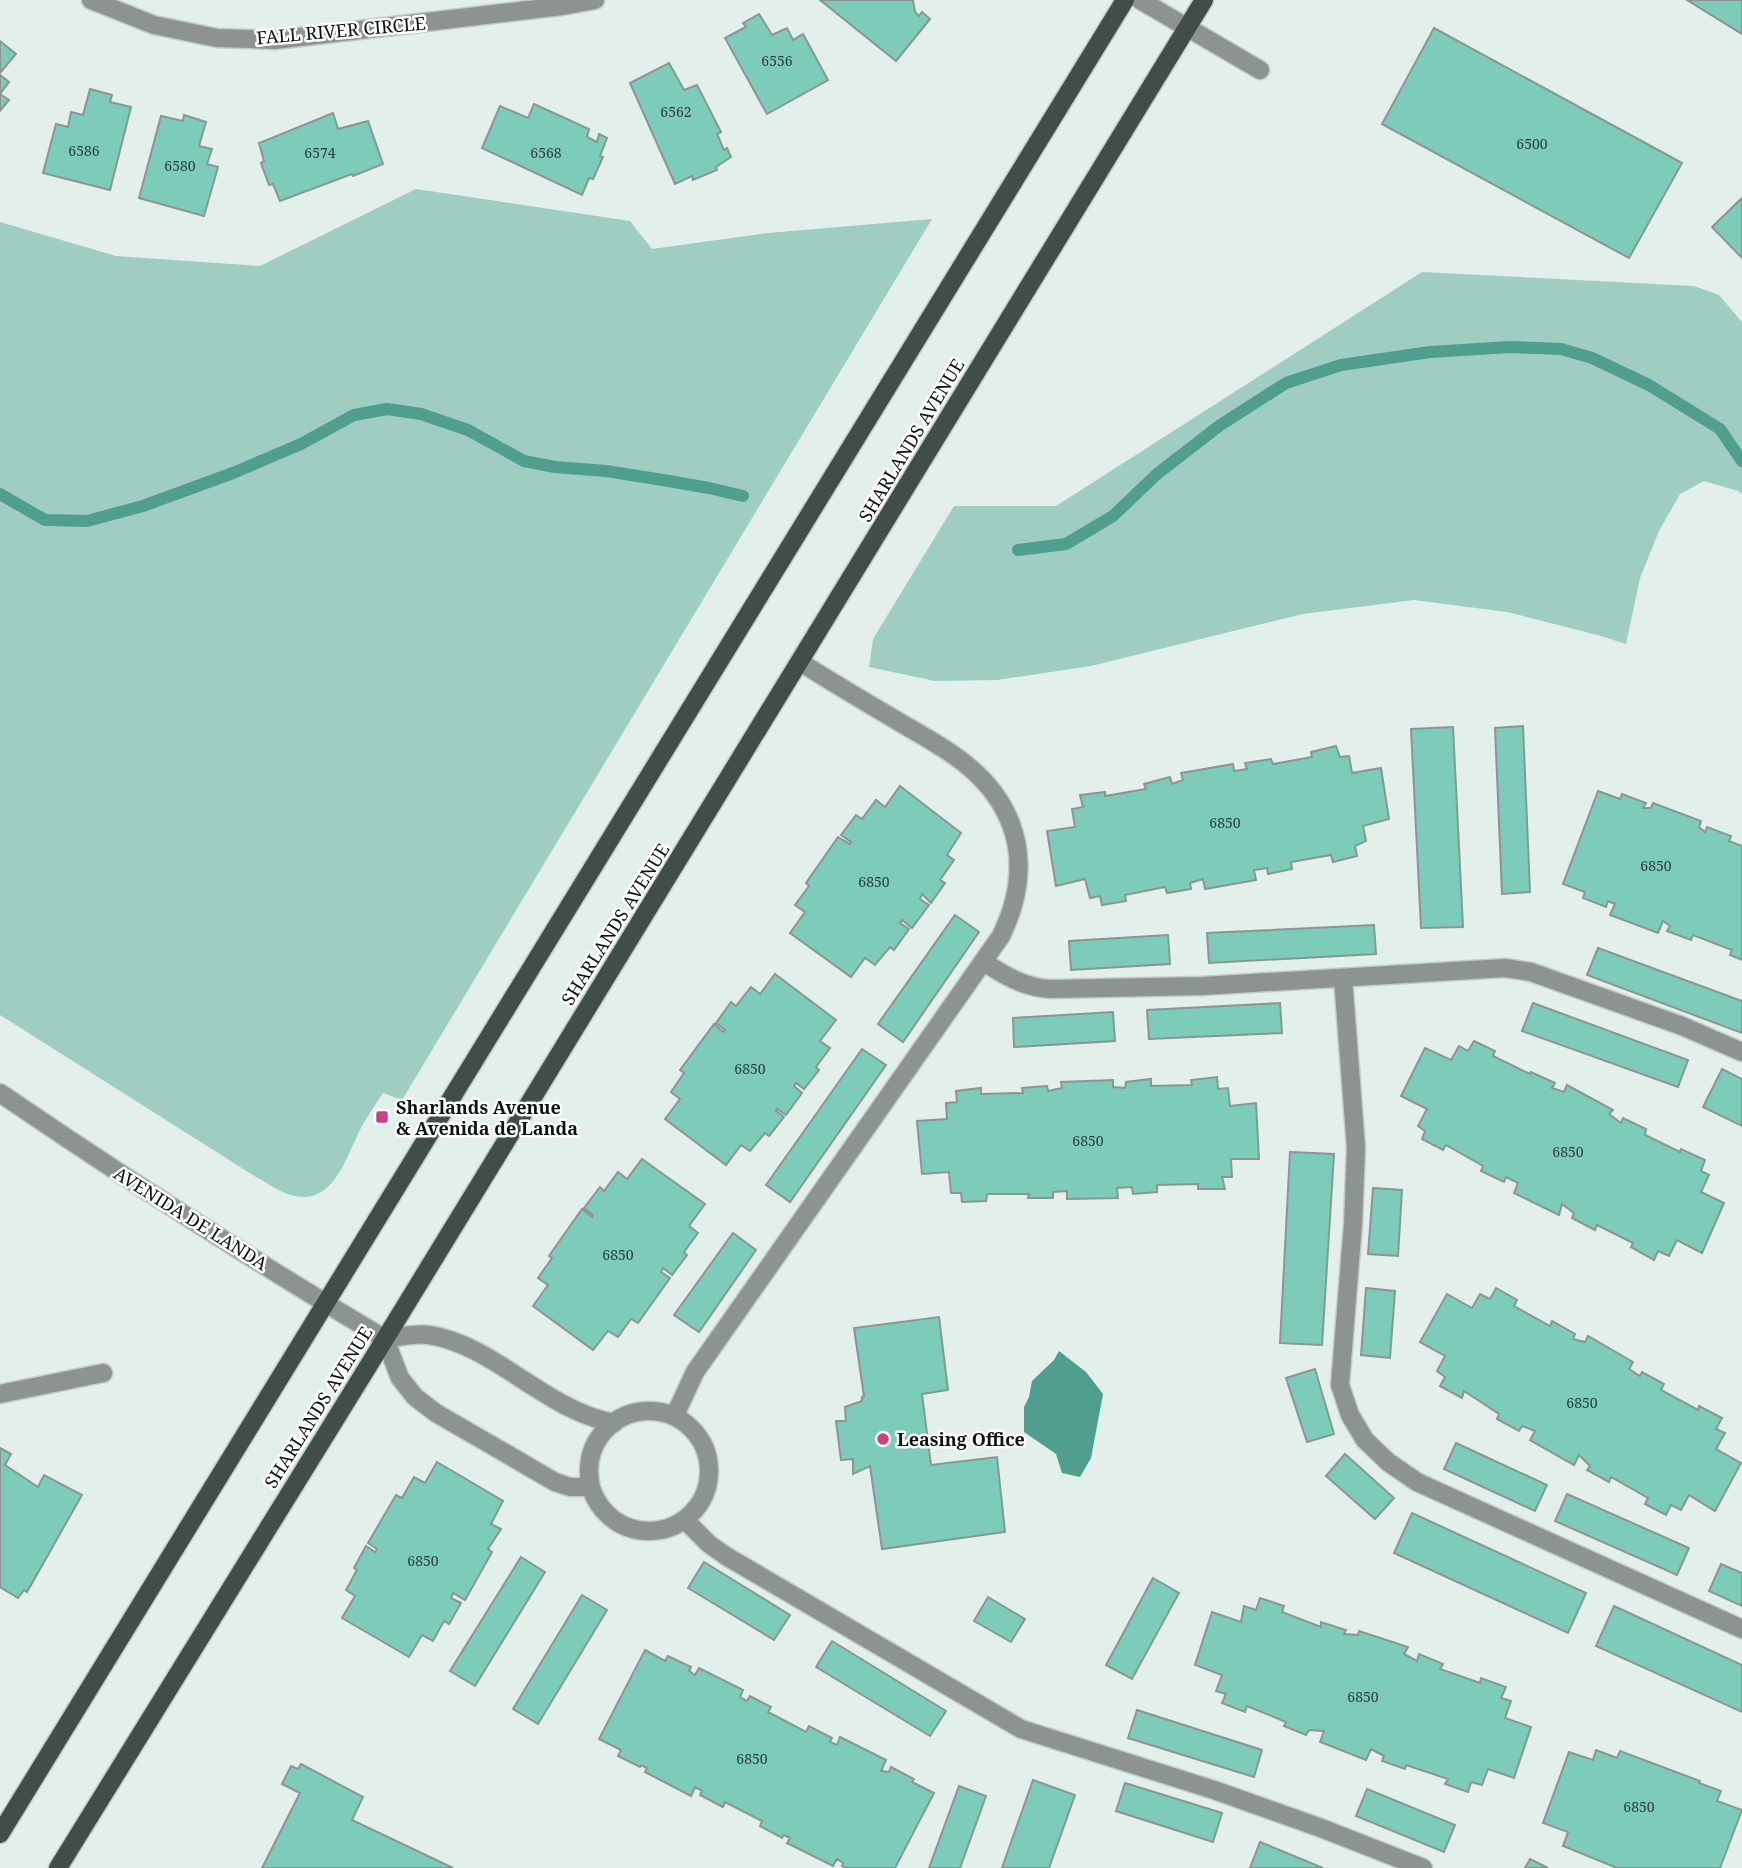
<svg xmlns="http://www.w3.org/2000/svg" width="1742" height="1868" font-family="'Noto Serif',serif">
<rect width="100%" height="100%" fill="#e2efeb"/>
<g fill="#9fcdc2">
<path d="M416,189L630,221L652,249L768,233L932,219L402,1100L383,1093C376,1104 368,1115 362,1126C345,1158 333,1212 285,1193C275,1189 266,1182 256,1177L0,1015V222L116,256L260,266Z"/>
<polygon points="1422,272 1694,286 1719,295 1742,322 1742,494 1738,491 1704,481 1680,494 1659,531 1640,578 1626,644 1601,636 1507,612 1414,600 1303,614 1091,666 997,680 935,681 869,667 873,639 954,506 1056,506"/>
</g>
<polygon fill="#4f9e8e" points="1059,1351 1086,1372 1103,1394 1091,1458 1080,1477 1062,1473 1056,1454 1024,1432 1024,1407 1029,1397 1032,1381 1054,1360"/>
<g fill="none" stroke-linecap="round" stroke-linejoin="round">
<g stroke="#4f9e8e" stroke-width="12">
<polyline points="0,494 45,520 87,521 143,506 233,473 301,444 354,415 387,409 421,414 468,430 524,461 555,467 606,471 663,480 709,488 743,496"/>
<polyline points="1018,550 1066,544 1113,516 1157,474 1219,426 1286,383 1341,365 1430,352 1510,347 1561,349 1592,358 1649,385 1720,429 1742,461"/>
</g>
</g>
<g fill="#7dccba" stroke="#8a9693" stroke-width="2">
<polygon points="820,0 913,0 915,12 919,16 922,12 930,19 896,61"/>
<polygon points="1687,0 1742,0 1742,34"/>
<polygon points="759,14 772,35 787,28 793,40 803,34 828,80 767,114 725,38 746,27 743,23"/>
<polygon points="1434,28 1682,163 1629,258 1382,124"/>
<polygon points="0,41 16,54 0,73"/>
<polygon points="669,63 684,90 697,85 721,132 717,134 724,150 727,148 731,157 716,167 717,170 693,180 692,176 675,184 630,83"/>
<polygon points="0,75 9,82 0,94 9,100 0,111"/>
<polygon points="90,89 112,95 110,102 131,107 110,190 43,173 56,124 68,127 71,112 83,115"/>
<polygon points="534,104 589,129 587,137 597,142 599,134 607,138 600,156 603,157 593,179 589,178 582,195 482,148 500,106 528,118"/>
<polygon points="333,113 338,129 368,121 383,164 353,176 352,174 280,201 273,184 269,185 261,163 264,161 259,143"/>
<polygon points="184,115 206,122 199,146 212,149 207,164 218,167 204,216 139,198 161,116 183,121"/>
<polygon points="1742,198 1742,258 1712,227"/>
<polygon points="1523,726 1530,892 1502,894 1495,728"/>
<polygon points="1453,727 1463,927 1421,928 1411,729"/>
<polygon points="1336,746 1340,757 1349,756 1352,773 1381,768 1389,819 1363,826 1366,841 1355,846 1357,856 1333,862 1331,855 1291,862 1292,869 1268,874 1267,868 1254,870 1256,880 1205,889 1203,879 1190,883 1191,889 1167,893 1165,887 1125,895 1126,901 1102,905 1100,896 1090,898 1085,879 1056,886 1047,831 1075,827 1072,809 1083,807 1080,795 1105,792 1105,796 1146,789 1144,784 1170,777 1172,784 1183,780 1181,773 1233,764 1234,771 1247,769 1245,763 1271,759 1273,764 1312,757 1311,752"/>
<polygon points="900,786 961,833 947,855 954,860 940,880 945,883 931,903 922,894 920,899 929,905 912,928 902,920 900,923 909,929 894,950 890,947 875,965 865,958 851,977 790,933 805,912 795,905 809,886 806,883 838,837 850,844 851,842 841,835 856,815 862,819 876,800 885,807"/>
<polygon points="1598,791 1620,799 1622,794 1646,803 1643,808 1651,808 1653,803 1701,821 1699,827 1705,832 1707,827 1731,836 1729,841 1742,846 1742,960 1730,955 1732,950 1693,935 1691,940 1667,931 1670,926 1663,921 1658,933 1610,915 1615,904 1608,901 1606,907 1583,898 1585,892 1563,884"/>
<polygon points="955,915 979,932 903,1042 878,1024"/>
<polygon points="1374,925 1376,954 1209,963 1207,933"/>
<polygon points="1168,935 1170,964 1071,970 1069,941"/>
<polygon points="1598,948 1742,1001 1742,1033 1587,975"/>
<polygon points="775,974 836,1020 820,1041 830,1048 816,1067 819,1070 804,1089 796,1083 794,1086 802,1093 786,1115 777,1109 776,1111 784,1117 769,1136 765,1133 750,1151 741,1145 726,1165 665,1119 680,1099 671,1092 684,1073 680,1070 714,1024 723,1032 725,1030 716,1023 731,1002 736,1006 751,987 760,994"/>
<polygon points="1280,1003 1282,1033 1149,1039 1147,1010"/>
<polygon points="1533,1003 1688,1060 1678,1087 1522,1031"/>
<polygon points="1113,1012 1115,1041 1014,1047 1013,1018"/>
<polygon points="1474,1041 1495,1051 1493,1056 1530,1074 1531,1072 1555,1083 1552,1088 1564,1092 1567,1085 1613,1110 1609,1114 1621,1123 1623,1118 1646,1129 1645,1135 1680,1152 1681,1149 1705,1160 1701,1171 1709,1175 1701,1192 1724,1203 1702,1253 1677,1240 1669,1256 1658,1251 1654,1260 1631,1247 1633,1243 1597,1225 1595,1230 1572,1218 1574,1213 1562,1204 1559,1215 1514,1193 1518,1183 1506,1177 1504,1182 1481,1171 1483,1166 1446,1145 1443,1150 1422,1139 1425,1131 1418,1126 1427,1109 1401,1096 1425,1048 1451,1060 1459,1046 1468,1051"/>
<polygon points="862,1049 886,1065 790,1202 766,1185"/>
<polygon points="1722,1069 1742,1079 1742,1126 1703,1107"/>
<polygon points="1217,1077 1218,1089 1228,1088 1230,1106 1256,1103 1259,1159 1231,1159 1232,1177 1222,1177 1225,1189 1198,1189 1198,1184 1157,1185 1157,1192 1133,1194 1132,1187 1117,1188 1118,1198 1067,1199 1067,1191 1053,1192 1053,1198 1028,1198 1029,1194 987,1194 986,1201 962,1202 961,1193 951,1193 949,1172 922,1174 917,1121 947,1119 946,1103 957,1102 956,1091 981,1088 981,1094 1023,1093 1022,1088 1047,1086 1048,1091 1062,1088 1061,1082 1113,1080 1113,1087 1125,1088 1126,1082 1151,1079 1151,1086 1192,1085 1191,1080"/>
<polygon points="1290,1152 1334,1154 1322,1345 1280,1343"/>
<polygon points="642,1159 705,1204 689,1226 698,1233 684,1252 687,1255 672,1275 663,1268 661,1272 670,1278 638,1323 631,1319 618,1337 608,1331 593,1350 533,1306 548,1285 538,1278 552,1258 549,1256 582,1209 592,1217 593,1215 584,1208 600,1187 604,1191 618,1172 627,1179"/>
<polygon points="1373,1188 1402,1190 1398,1256 1368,1254"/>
<polygon points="733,1233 756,1250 699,1332 674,1315"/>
<polygon points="1366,1288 1395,1291 1390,1358 1361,1355"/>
<polygon points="1496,1288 1517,1300 1514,1306 1550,1326 1552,1321 1575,1334 1573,1339 1585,1342 1588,1336 1633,1362 1629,1369 1640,1376 1642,1372 1664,1384 1661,1390 1698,1410 1699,1406 1722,1418 1716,1429 1725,1433 1716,1449 1741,1463 1715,1511 1689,1495 1681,1510 1671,1505 1666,1515 1645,1504 1648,1498 1611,1477 1609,1482 1587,1470 1590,1466 1579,1455 1574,1465 1530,1440 1535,1431 1522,1426 1519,1431 1497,1419 1499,1414 1464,1391 1462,1398 1440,1386 1445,1377 1437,1371 1445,1356 1420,1342 1447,1294 1472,1308 1480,1294 1490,1299"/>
<polygon points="939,1317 948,1390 922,1394 931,1465 997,1457 1005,1532 882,1549 870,1466 853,1474 853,1459 841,1460 836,1421 846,1421 845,1407 862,1401 862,1397 864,1396 854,1328"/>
<polygon points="1315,1369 1334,1434 1307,1442 1286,1378"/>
<polygon points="1456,1443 1547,1485 1535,1511 1444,1469"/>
<polygon points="0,1448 11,1454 5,1465 38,1487 44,1475 82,1495 27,1592 24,1590 18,1598 0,1587"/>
<polygon points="1345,1454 1394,1498 1375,1519 1326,1476"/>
<polygon points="437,1462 503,1501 491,1524 501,1529 488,1549 492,1552 465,1600 453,1593 451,1598 461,1603 449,1624 444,1621 433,1641 422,1635 409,1657 342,1618 355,1596 346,1590 357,1570 354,1568 366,1546 375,1552 377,1549 368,1543 396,1495 402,1498 414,1477 425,1483"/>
<polygon points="1567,1494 1689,1548 1677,1575 1555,1521"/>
<polygon points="1412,1513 1586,1593 1568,1633 1394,1553"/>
<polygon points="521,1557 545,1572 475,1686 450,1671"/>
<polygon points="704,1562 790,1615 774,1640 688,1588"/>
<polygon points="1721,1564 1742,1573 1742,1606 1709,1591"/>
<polygon points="1153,1578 1179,1593 1132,1679 1106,1665"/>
<polygon points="582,1595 607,1610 538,1724 513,1709"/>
<polygon points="988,1597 1025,1619 1011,1642 974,1621"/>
<polygon points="1260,1598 1284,1606 1282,1612 1321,1627 1321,1622 1346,1630 1344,1634 1358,1635 1359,1631 1408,1647 1404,1654 1417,1661 1419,1654 1443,1664 1440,1669 1480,1683 1481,1678 1506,1687 1501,1698 1511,1701 1505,1718 1531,1727 1514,1778 1488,1769 1482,1785 1471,1782 1468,1792 1445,1784 1448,1779 1406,1765 1405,1769 1382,1761 1384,1756 1371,1749 1366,1760 1320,1742 1324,1731 1309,1730 1306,1735 1284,1726 1286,1722 1247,1706 1245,1712 1222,1703 1226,1694 1216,1691 1222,1675 1195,1665 1212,1612 1241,1622 1244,1606 1256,1610"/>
<polygon points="1614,1606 1742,1665 1742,1712 1596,1646"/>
<polygon points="832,1641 946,1711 930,1736 816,1667"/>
<polygon points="645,1650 665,1661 668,1656 691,1667 689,1671 695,1675 699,1668 743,1690 740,1697 747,1701 750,1696 771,1707 768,1712 806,1732 809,1726 832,1738 830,1742 837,1745 840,1737 886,1760 881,1771 889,1772 891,1767 914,1779 912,1782 934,1793 895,1868 846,1868 842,1866 843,1863 837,1859 833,1866 787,1843 790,1838 784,1835 782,1838 760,1826 762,1821 725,1802 723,1807 700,1795 702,1791 695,1787 691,1796 645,1772 647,1768 641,1765 640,1767 618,1756 621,1750 599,1739"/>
<polygon points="1137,1710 1262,1750 1254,1777 1128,1738"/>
<polygon points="1596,1750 1617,1758 1620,1751 1700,1781 1699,1783 1721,1791 1717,1801 1742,1810 1720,1868 1617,1868 1563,1846 1568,1832 1543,1823 1569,1752 1593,1760"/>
<polygon points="301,1764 363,1797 352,1820 453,1868 262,1868 300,1793 282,1784 291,1766 298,1769"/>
<polygon points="1033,1780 1075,1795 1049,1868 1002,1868"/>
<polygon points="1125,1783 1222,1813 1213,1842 1116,1811"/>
<polygon points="959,1786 986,1796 960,1868 929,1868"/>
<polygon points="1367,1789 1455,1825 1444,1852 1356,1816"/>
<polygon points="1260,1842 1323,1868 1250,1868"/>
<polygon points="1530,1859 1548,1868 1525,1868"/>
</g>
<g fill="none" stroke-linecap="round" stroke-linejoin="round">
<defs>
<g id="minor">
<polyline points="91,0 154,25 217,38 275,40 562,6 595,0"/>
<polyline points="1140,0 1260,70"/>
<path d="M984,962C1005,976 1026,988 1051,989L1202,986L1505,968L1531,972L1682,1026L1742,1052"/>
<polyline points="1343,978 1356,1148 1353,1224 1340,1385 1350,1415 1365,1440 1388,1462 1417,1482 1742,1629"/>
<path d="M0,1093C126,1179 254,1261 385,1339"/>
<polyline points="385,1339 400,1378 415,1397 436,1413 555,1482 570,1487 590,1487"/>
<path d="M385,1339C399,1337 415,1333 429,1335C495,1345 544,1410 614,1423"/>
<polyline points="0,1394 103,1373"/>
<circle cx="649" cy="1471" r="60"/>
<path d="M675,1415L695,1372L1001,936C1036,864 1018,799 952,754C936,743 918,733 901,723C867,703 833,683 800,662"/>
<polyline points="685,1520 709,1544 726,1556 1021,1729 1214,1790 1321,1828 1423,1868"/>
</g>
<g id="major">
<polyline points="0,1834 1125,0"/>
<polyline points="58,1868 385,1339 1204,0"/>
</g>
</defs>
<use href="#minor" stroke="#c0ccc8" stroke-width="21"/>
<use href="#major" stroke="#c0ccc8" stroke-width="21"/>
<use href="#minor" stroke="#8d9391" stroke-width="18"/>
<use href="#major" stroke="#424c49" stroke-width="18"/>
</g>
<g fill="#ca417c" stroke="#fff" stroke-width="2.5">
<rect x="375" y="1110" width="14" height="14" rx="3.5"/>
<circle cx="883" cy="1439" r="7"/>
</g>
<g text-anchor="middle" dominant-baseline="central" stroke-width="5" stroke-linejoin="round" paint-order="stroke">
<g font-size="14" fill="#29403b">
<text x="777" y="60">6556</text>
<text x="676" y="111">6562</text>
<text x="1532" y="143">6500</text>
<text x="84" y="150">6586</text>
<text x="320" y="152">6574</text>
<text x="546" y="152">6568</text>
<text x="180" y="165">6580</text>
<text x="1225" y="822">6850</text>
<text x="1656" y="865">6850</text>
<text x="874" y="881">6850</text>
<text x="750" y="1068">6850</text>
<text x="1088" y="1140">6850</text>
<text x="1568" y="1151">6850</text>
<text x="618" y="1254">6850</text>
<text x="1582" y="1402">6850</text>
<text x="423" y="1560">6850</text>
<text x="1363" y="1696">6850</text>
<text x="752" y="1758">6850</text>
<text x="1639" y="1806">6850</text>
</g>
<g font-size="18" fill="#0d1211" stroke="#fff">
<text transform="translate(341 30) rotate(-5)">FALL RIVER CIRCLE</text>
<text transform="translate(911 440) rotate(-59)">SHARLANDS AVENUE</text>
<text transform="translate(615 924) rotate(-58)">SHARLANDS AVENUE</text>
<text transform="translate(191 1218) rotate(32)">AVENIDA DE LANDA</text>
<text transform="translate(318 1407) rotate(-58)">SHARLANDS AVENUE</text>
</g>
<g font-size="18" font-weight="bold" fill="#0d1211" stroke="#fff" text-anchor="start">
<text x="396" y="1107">Sharlands Avenue<tspan x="396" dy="21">&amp; Avenida de Landa</tspan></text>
<text x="897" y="1439">Leasing Office</text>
</g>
</g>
</svg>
